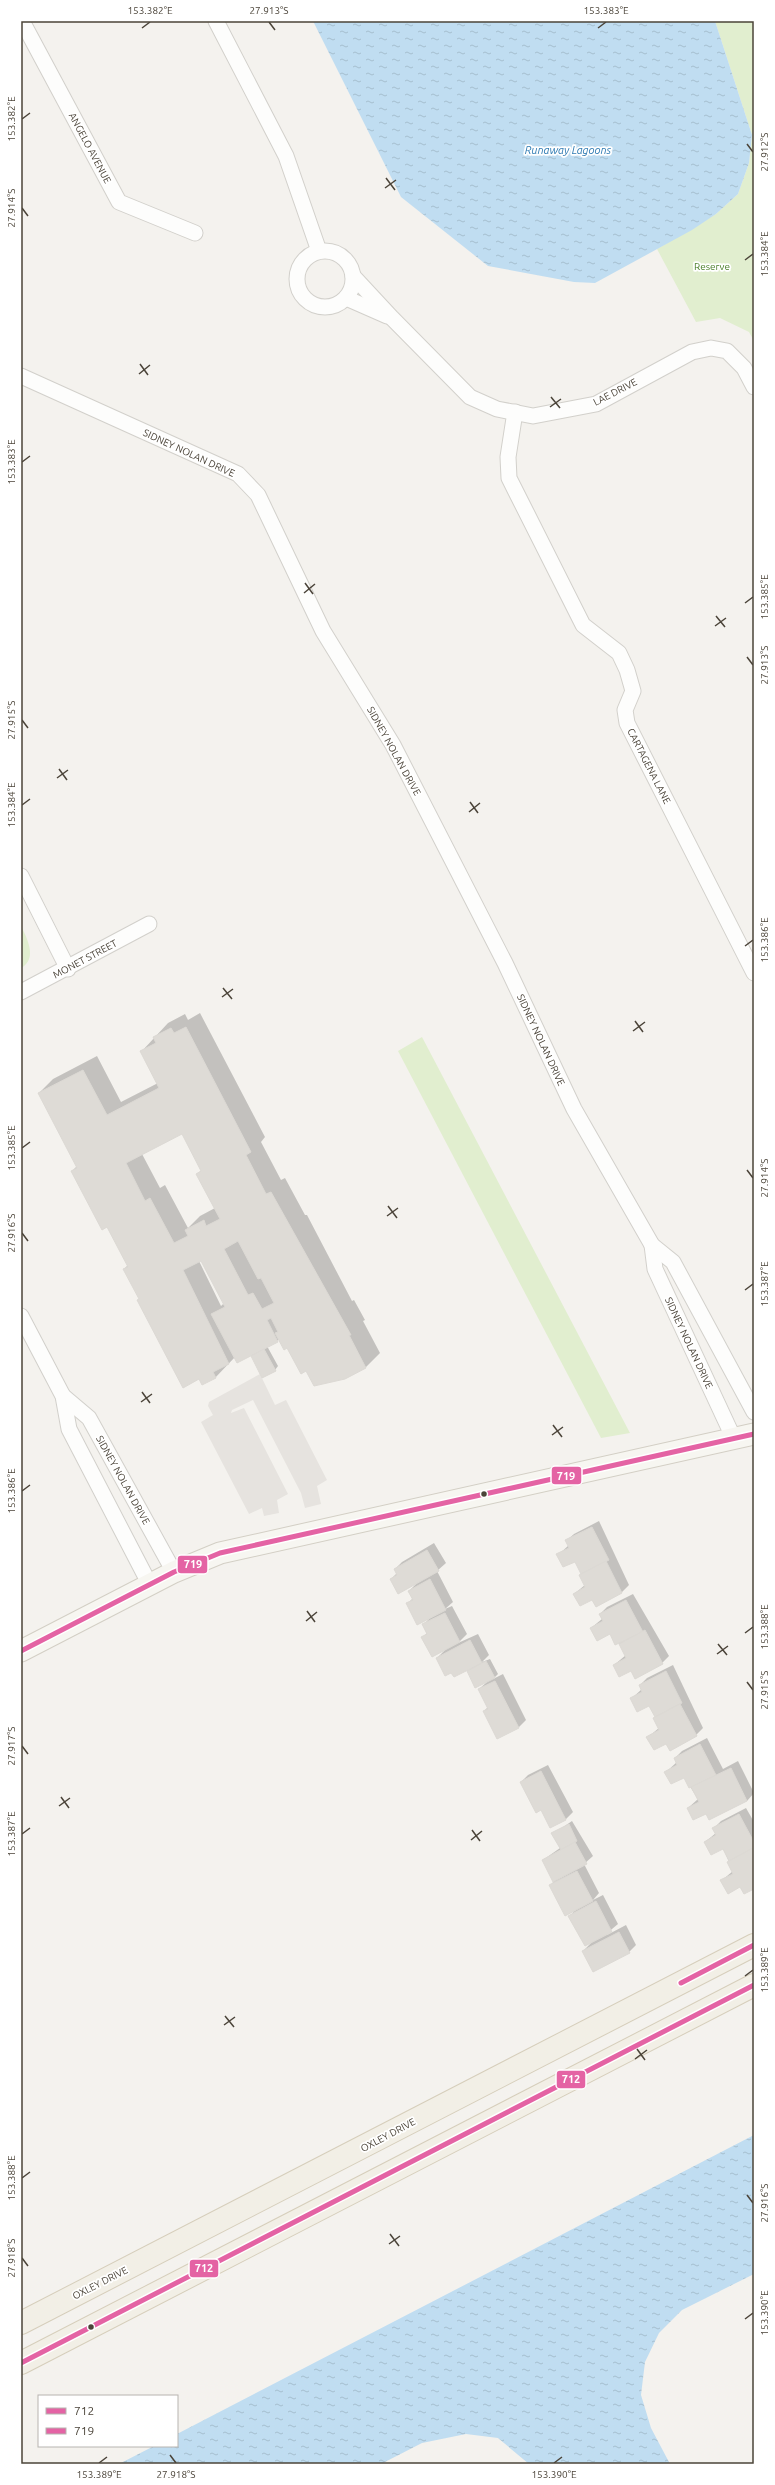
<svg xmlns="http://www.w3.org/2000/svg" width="775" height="2485" font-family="Ubuntu,sans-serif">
<defs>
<pattern id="water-ripples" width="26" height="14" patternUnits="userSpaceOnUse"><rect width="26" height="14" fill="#c0ddf1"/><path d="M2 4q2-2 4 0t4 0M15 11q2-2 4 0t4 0" fill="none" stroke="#a6bfcf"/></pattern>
</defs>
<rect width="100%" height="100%" fill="#f4f2ee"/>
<g fill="#e1eecf">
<polygon points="715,21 754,21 754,341 749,332 720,318 696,322 657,249 716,214 738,194 749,163 752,135"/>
<path d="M21,926C27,938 38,959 21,968Z"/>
<polygon points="422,1037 630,1433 601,1438 398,1051"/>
</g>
<polygon fill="#e6e3df" points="260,1374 275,1405 286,1400 327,1480 317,1486 321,1504 305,1508 301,1493 253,1400 232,1410 231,1413 244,1408 288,1494 277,1500 279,1513 264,1516 262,1508 249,1514 201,1422 213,1415 208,1406 209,1402"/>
<g fill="url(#water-ripples)">
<polygon points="313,21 715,21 752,135 749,163 738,194 716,214 692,230 595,283 574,282 488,266 401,197"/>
<polygon points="754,2135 754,2274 682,2310 659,2333 645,2362 641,2395 651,2428 670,2464 529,2464 498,2438 466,2434 422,2443 381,2464 119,2464 154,2446 177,2446 177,2434"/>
</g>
<g fill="#0003" fill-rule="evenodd">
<path d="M200,1013L265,1137L261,1142L281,1180L285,1178L305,1215H307L352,1301L354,1300L365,1320L363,1321L380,1353L366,1367L344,1378L307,1370L280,1339L267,1346L278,1366L275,1370L263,1376L252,1354L235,1357L215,1378L140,1298L124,1269L128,1265L108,1226L72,1171L77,1166L39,1093L53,1079L97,1056L121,1102L158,1083L142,1051L168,1023L185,1014L188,1020ZM183,1132L202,1170L197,1174L215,1208L200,1216L188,1228L165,1185L160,1188L142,1154ZM201,1260L224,1303L221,1306L199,1261Z"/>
<polygon points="599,1521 629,1585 622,1592 592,1599 574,1594 585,1585 582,1573 575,1560 558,1555 569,1545 566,1541 574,1534"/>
<polygon points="434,1543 446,1563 437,1571 453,1602 445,1609 452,1606 467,1634 458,1643 478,1634 489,1655 482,1662 490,1659 498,1674 493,1679 503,1674 526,1720 519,1727 497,1737 484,1711 488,1707 479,1689 487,1682 468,1671 471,1668 437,1658 446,1649 423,1637 427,1633 423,1625 431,1617 407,1604 413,1598 409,1591 417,1583 391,1579 397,1573 395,1569 402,1562"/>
<polygon points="633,1594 669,1656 662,1663 614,1665 626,1655 619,1643 610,1633 591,1628 602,1619 600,1614 607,1607"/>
<polygon points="673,1665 703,1728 696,1735 666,1742 648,1737 659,1728 656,1717 649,1704 631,1699 642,1689 640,1685 647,1678"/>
<polygon points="707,1738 723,1769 738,1761 754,1793 747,1801 706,1812 688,1808 698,1799 684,1777 666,1772 677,1762 675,1758 682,1751"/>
<polygon points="548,1765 573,1812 566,1819 550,1827 541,1809 521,1782 528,1775"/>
<polygon points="746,1808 754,1822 754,1888 744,1893 740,1886 721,1881 733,1871 723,1848 705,1842 716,1833 714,1828 721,1821"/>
<polygon points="572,1821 593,1856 584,1864 599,1893 593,1900 603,1895 618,1924 606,1934 607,1935 626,1925 636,1945 629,1952 583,1951 592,1942 570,1916 576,1909 550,1886 554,1881 543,1860 560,1848 553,1834"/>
</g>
<g fill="#dedbd6" stroke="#dcd9d4" fill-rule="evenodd">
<path d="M186,1027L251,1152L246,1155L266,1194L271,1192L351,1335H349L366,1368L345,1379L314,1386L306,1371L301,1374L287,1348L284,1350L275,1333L278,1332L271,1318L267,1320L278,1342L237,1363L211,1314L225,1307L201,1261L183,1270L229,1364L213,1372L216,1378L202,1385L199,1379L183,1388L137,1300L139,1299L123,1269L128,1267L107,1227L102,1230L71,1171L77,1168L38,1093L83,1070L107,1115L159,1088L140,1051L156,1043L153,1037L171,1028L174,1033ZM182,1134L201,1171L196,1174L220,1219L206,1226L204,1220L185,1230L188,1236L174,1243L150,1198L145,1201L126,1163ZM238,1241L258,1279L261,1278L274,1303L262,1309L253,1293L248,1295L224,1249Z"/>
<polygon points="264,1349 276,1371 262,1378 251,1356"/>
<polygon points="592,1527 609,1560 581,1574 575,1562 563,1567 556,1554 569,1548 565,1540"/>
<polygon points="427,1550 439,1571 398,1594 390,1579 397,1575 394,1569"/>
<polygon points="606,1561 622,1593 596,1607 592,1600 580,1606 573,1594 585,1587 579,1575"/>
<polygon points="430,1579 446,1610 417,1625 406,1603 413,1600 408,1591"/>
<polygon points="626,1600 643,1632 615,1645 610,1634 597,1641 590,1628 603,1621 599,1614"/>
<polygon points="445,1613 460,1642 432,1657 421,1637 427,1634 422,1624"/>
<polygon points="645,1630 663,1664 635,1679 631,1671 619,1677 613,1665 626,1658 619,1644"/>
<polygon points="470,1640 482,1663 454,1677 451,1673 445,1676 436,1658"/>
<polygon points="486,1661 495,1678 475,1688 467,1671"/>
<polygon points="666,1671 682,1703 655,1717 649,1706 637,1712 630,1698 642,1692 639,1685"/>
<polygon points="495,1681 519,1728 497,1739 483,1711 488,1709 478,1689"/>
<polygon points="680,1704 697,1736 670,1751 666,1744 654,1750 646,1737 659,1730 653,1718"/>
<polygon points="700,1744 716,1775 689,1788 684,1778 671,1784 664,1772 677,1765 674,1758"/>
<polygon points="731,1768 747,1801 709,1820 706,1814 693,1820 687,1808 699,1802 691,1787"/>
<polygon points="541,1771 566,1820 550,1828 541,1810 536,1813 520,1782"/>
<polygon points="739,1814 754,1842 754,1848 729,1861 723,1849 711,1855 704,1842 716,1835 712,1828"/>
<polygon points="569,1824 577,1841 561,1850 551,1833"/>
<polygon points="575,1842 587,1864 553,1882 542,1860"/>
<polygon points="753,1848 754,1889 744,1894 740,1887 728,1894 720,1880 733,1874 727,1862"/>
<polygon points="577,1871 593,1901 565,1916 549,1885"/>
<polygon points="596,1901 612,1932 585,1946 568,1916"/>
<polygon points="619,1932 630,1953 593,1972 582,1951"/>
</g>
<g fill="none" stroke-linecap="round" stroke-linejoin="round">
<defs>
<g id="street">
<polyline points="22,21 119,202 195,233"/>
<polyline points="216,21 286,156 319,251"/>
<circle cx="325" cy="279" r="28"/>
<polyline points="353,276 392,318 470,397 497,409 533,416 596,404 692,352 711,348 727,351 744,368 754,387"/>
<polyline points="346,298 387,316"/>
<polyline points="21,376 238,474 258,495 323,631 393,745 505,963 574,1109 652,1245 673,1262 754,1412"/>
<polyline points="515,412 508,457 509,478 583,625 619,653 627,670 633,691 625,710 627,723 754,973"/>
<polyline points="21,876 68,969"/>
<polyline points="21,992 149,924"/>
<polyline points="652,1245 655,1269 734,1439"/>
<polyline points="21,1316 63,1396 69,1429 150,1585"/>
<polyline points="63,1396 89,1418 174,1572"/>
</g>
<polyline id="secondary" points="21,1651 174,1572 220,1553 754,1434"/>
<g id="primary">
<polyline points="21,2323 754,1945"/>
<polyline points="21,2363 754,1985"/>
</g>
</defs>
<use href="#street" stroke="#d2d0cb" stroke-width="17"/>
<use href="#secondary" stroke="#d3cfc5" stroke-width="23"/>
<use href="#primary" stroke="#d6cebb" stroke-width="24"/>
<use href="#street" stroke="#fdfdfc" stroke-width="15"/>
<use href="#secondary" stroke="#f7f6f1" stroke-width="21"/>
<use href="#primary" stroke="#f2efe6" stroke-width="22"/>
<defs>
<g id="bus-1">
<polyline points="681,1983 754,1945"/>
<polyline points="21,2363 754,1985"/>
</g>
<polyline id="bus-2" points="21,1651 174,1572 220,1553 754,1434"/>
</defs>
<use href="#bus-1" stroke="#fff" stroke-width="8"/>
<use href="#bus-2" stroke="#fff" stroke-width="8"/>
<use href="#bus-1" stroke="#e463a4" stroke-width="5"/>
<use href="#bus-2" stroke="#e463a4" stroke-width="5"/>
</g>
<path fill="none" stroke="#4b4439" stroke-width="1.5" d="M269,22L275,30M142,28L150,22M598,28L606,22M22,119L30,113M747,144L753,152M386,178L395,190M385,188L396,180M22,208L28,216M745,260L753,254M140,364L148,375M139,374L150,365M551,397L560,408M550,407L561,399M22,462L30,456M305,583L313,594M304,593L315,584M745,603L753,597M716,616L725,627M715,626L726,618M747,657L753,665M22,720L28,728M59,769L67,780M57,778L68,770M470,802L478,813M22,805L30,799M469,812L480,803M745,946L753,940M223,988L232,999M222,997L233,989M635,1021L643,1032M633,1031L645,1022M22,1148L30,1142M747,1170L753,1178M388,1206L397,1218M387,1216L398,1208M22,1233L28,1241M745,1290L753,1284M142,1392L150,1403M141,1402L152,1394M553,1425L562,1437M552,1435L563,1427M22,1491L30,1485M307,1611L315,1622M306,1621L317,1612M745,1633L753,1627M718,1644L727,1655M717,1654L728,1646M747,1682L753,1690M22,1746L28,1754M61,1797L69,1808M59,1806L70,1798M472,1830L480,1841M22,1834L30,1828M471,1840L482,1831M745,1976L753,1970M225,2016L234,2027M224,2025L235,2017M637,2049L645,2060M635,2059L647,2050M22,2178L30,2172M747,2195L753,2203M390,2234L399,2246M389,2244L400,2236M22,2258L28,2266M745,2319L753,2313M170,2455L176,2463M99,2463L107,2457M554,2463L562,2457"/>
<g fill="#4b4439" stroke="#fff" stroke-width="1.5">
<circle cx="484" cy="1494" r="3.5"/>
<circle cx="91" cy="2327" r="3.5"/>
</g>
<g text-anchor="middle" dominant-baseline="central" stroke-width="3.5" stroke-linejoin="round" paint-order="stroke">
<g font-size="10" fill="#4b4439" stroke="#fff">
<text transform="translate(90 148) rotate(62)">ANGELO AVENUE</text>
<text transform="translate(615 392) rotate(-27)">LAE DRIVE</text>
<text transform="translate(189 453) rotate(25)">SIDNEY NOLAN DRIVE</text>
<text transform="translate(394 751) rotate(61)">SIDNEY NOLAN DRIVE</text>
<text transform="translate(649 766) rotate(63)">CARTAGENA LANE</text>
<text transform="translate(85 959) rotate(-28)">MONET STREET</text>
<text transform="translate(541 1040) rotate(65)">SIDNEY NOLAN DRIVE</text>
<text transform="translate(689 1343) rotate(65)">SIDNEY NOLAN DRIVE</text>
<text transform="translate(123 1480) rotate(61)">SIDNEY NOLAN DRIVE</text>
<text transform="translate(388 2135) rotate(-28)">OXLEY DRIVE</text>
<text transform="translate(100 2283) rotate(-27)">OXLEY DRIVE</text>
</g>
<g font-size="10" fill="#4a7f2a" stroke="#fff">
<text x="712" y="266">Reserve</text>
</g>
<g font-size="11" font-style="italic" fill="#2e7ab2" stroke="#fff">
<text x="568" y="150">Runaway Lagoons</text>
</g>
</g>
<g stroke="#fff" stroke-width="1.5">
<rect x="551" y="1466" width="31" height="19" rx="4" fill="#e463a4"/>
<rect x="177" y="1555" width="31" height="19" rx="4" fill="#e463a4"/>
<rect x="556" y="2070" width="30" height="19" rx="4" fill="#e463a4"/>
<rect x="189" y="2259" width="30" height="19" rx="4" fill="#e463a4"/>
</g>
<g font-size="11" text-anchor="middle" font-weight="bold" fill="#fff">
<text x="566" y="1480">719</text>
<text x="193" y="1568">719</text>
<text x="571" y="2083">712</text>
<text x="204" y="2272">712</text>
</g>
<rect width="775" height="2485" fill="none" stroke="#ffffff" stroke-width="44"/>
<rect x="38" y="2395" width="140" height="52" fill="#ffffff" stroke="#b7b4b0"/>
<rect x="46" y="2408" width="20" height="6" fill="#e463a4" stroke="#b7b4b0"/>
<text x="74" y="2415" font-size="12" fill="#4b4439">712</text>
<rect x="46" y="2428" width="20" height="6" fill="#e463a4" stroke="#b7b4b0"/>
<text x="74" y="2435" font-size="12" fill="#4b4439">719</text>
<rect x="22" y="22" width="731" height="2441" fill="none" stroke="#4b4439" stroke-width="1.5"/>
<g font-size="10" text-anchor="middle" fill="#4b4439">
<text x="150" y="14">153.382°E</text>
<text x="269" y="14">27.913°S</text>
<text x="606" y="14">153.383°E</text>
<text transform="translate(11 119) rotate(-90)" y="4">153.382°E</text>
<text transform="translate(764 152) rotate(-90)" y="4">27.912°S</text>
<text transform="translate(11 208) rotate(-90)" y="4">27.914°S</text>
<text transform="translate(764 254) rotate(-90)" y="4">153.384°E</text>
<text transform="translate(11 462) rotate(-90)" y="4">153.383°E</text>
<text transform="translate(764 597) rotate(-90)" y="4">153.385°E</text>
<text transform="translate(764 665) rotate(-90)" y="4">27.913°S</text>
<text transform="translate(11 720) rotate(-90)" y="4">27.915°S</text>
<text transform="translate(11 805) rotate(-90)" y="4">153.384°E</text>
<text transform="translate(764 940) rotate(-90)" y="4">153.386°E</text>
<text transform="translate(11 1148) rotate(-90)" y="4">153.385°E</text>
<text transform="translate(764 1178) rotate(-90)" y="4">27.914°S</text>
<text transform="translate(11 1233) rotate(-90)" y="4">27.916°S</text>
<text transform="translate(764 1284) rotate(-90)" y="4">153.387°E</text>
<text transform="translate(11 1491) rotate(-90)" y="4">153.386°E</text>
<text transform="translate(764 1627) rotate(-90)" y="4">153.388°E</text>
<text transform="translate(764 1690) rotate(-90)" y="4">27.915°S</text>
<text transform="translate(11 1746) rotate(-90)" y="4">27.917°S</text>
<text transform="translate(11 1834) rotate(-90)" y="4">153.387°E</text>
<text transform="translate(764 1970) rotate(-90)" y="4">153.389°E</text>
<text transform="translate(11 2178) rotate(-90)" y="4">153.388°E</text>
<text transform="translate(764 2203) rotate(-90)" y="4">27.916°S</text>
<text transform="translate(11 2258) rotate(-90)" y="4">27.918°S</text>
<text transform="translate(764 2313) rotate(-90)" y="4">153.390°E</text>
<text x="99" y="2478">153.389°E</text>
<text x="176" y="2478">27.918°S</text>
<text x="554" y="2478">153.390°E</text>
</g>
</svg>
